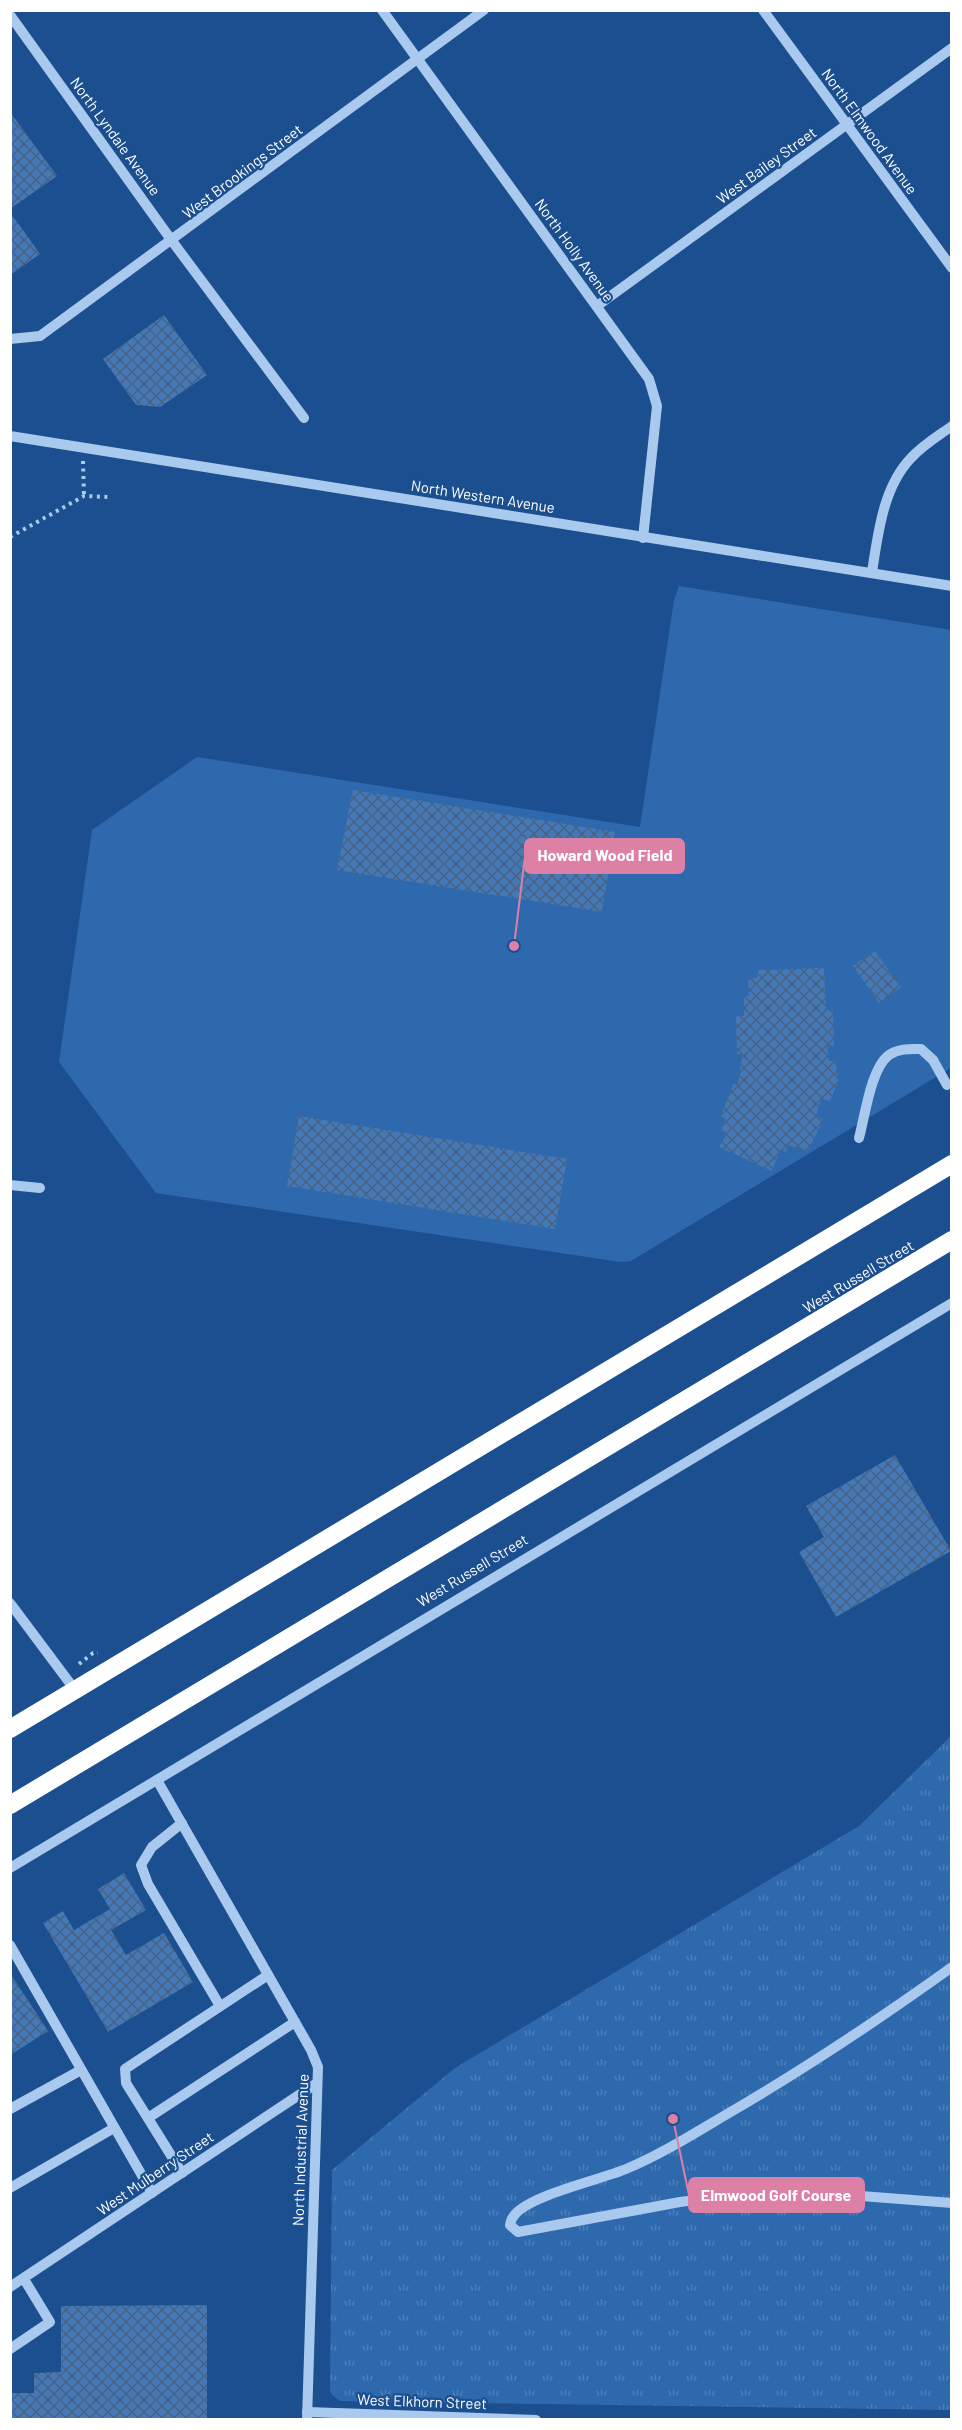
<svg xmlns="http://www.w3.org/2000/svg" width="962" height="2430" font-family="Barlow,sans-serif">
<defs>
<pattern id="grass-tufts" width="24" height="20" patternUnits="userSpaceOnUse" patternTransform="scale(1.5)"><rect width="24" height="20" fill="#2e69ad"/><path d="M3 7l-1-3M5 7V3M7 7l1-3M15 17l-1-3M17 17v-4M19 17l1-3" fill="none" stroke="#4d80b9"/></pattern>
<pattern id="building-cross-hatch" width="8" height="8" patternUnits="userSpaceOnUse" patternTransform="scale(1.5)"><rect width="8" height="8" fill="#4478b7"/><path d="M0 0l8 8M0 8l8-8" fill="none" stroke="#486282"/></pattern>
</defs>
<rect width="100%" height="100%" fill="#1b4f8f"/>
<polygon fill="url(#grass-tufts)" points="951,1736 951,2410 340,2401 332,2395 330,2391 332,2170 455,2068 859,1826"/>
<polygon fill="#2e69ad" points="679,586 951,630 951,1068 631,1261 621,1262 156,1193 59,1062 92,830 197,757 640,827 674,600"/>
<g fill="url(#building-cross-hatch)">
<polygon points="10,112 57,176 10,209"/>
<polygon points="10,212 40,254 10,275"/>
<polygon points="164,315 207,375 160,407 136,405 103,359"/>
<polygon points="353,790 615,832 602,912 337,870"/>
<polygon points="875,951 901,987 879,1003 853,966"/>
<polygon points="824,968 826,1009 833,1010 834,1046 827,1045 829,1061 836,1061 838,1082 830,1101 821,1099 816,1116 823,1120 808,1151 788,1145 786,1152 780,1150 772,1171 719,1147 727,1134 721,1131 726,1118 720,1117 734,1083 738,1085 742,1054 737,1054 736,1015 744,1016 744,997 749,996 748,979 757,978 758,970"/>
<polygon points="299,1116 567,1159 555,1229 287,1186"/>
<polygon points="895,1455 951,1551 836,1617 799,1552 824,1537 806,1506"/>
<polygon points="124,1873 146,1910 111,1930 126,1955 164,1933 193,1982 108,2032 43,1923 63,1911 74,1930 110,1909 98,1889"/>
<polygon points="10,1973 48,2031 10,2055"/>
<polygon points="207,2305 207,2420 10,2420 10,2393 34,2393 34,2373 61,2372 61,2306"/>
</g>
<g fill="none" stroke-linecap="round" stroke-linejoin="round">
<g stroke="#a9c9ee" stroke-width="4" stroke-dasharray="3 4.5" stroke-linecap="butt">
<polyline points="83,461 84,496"/>
<polyline points="10,537 84,496 108,497"/>
<polyline points="10,565 11,565"/>
<polyline points="79,1664 93,1653 98,1653"/>
</g>
<g stroke="#a9c9ee" stroke-width="10">
<polyline points="382,10 649,379 657,406 643,538"/>
<polyline points="763,10 952,268"/>
<polyline points="10,15 172,241 304,418"/>
<polyline points="597,306 952,48"/>
<polyline points="10,339 40,336 484,10"/>
<polyline points="10,436 952,586"/>
<path d="M872,572C878,534 883,487 911,458C923,445 938,436 952,426"/>
<path d="M859,1138C865,1116 871,1068 889,1055C899,1048 911,1049 921,1049L933,1060L947,1085"/>
<polyline points="10,1185 40,1188"/>
<polyline points="10,1603 75,1690"/>
<polyline points="157,1780 311,2050 318,2067 307,2420"/>
<polyline points="182,1823 152,1847 141,1865 148,1884 220,2006"/>
<polyline points="10,1868 952,1303"/>
<polyline points="10,1945 152,2193"/>
<path d="M952,1967C881,2018 809,2066 734,2110C698,2131 664,2153 626,2169C603,2179 525,2196 513,2217C511,2219 511,2222 510,2225L518,2232L680,2202L766,2191L809,2192L952,2203"/>
<polyline points="10,2109 81,2070"/>
<polyline points="148,2118 295,2022"/>
<polyline points="182,2173 126,2083 125,2069 268,1975"/>
<polyline points="10,2188 114,2128"/>
<polyline points="10,2287 317,2083"/>
<polyline points="10,2349 50,2322 24,2279"/>
<polyline points="307,2412 536,2420"/>
</g>
<g stroke="#fff" stroke-width="18">
<polyline points="10,1729 952,1164"/>
<polyline points="10,1805 952,1240"/>
</g>
</g>
<g text-anchor="middle" dominant-baseline="central" stroke-width="4.5" stroke-linejoin="round" paint-order="stroke">
<g font-size="15" fill="#fff" stroke="#1b4f8f">
<text transform="translate(870 131) rotate(54)">North Elmwood Avenue</text>
<text transform="translate(116 136) rotate(54)">North Lyndale Avenue</text>
<text transform="translate(766 165) rotate(-36)">West Bailey Street</text>
<text transform="translate(242 171) rotate(-37)">West Brookings Street</text>
<text transform="translate(575 250) rotate(54)">North Holly Avenue</text>
<text transform="translate(483 496) rotate(9)">North Western Avenue</text>
<text transform="translate(858 1276) rotate(-31)">West Russell Street</text>
<text transform="translate(472 1570) rotate(-31)">West Russell Street</text>
<text transform="translate(300 2150) rotate(-88)">North Industrial Avenue</text>
<text transform="translate(155 2173) rotate(-34)">West Mulberry Street</text>
<text transform="translate(422 2401) rotate(2)">West Elkhorn Street</text>
</g>
</g>
<path fill="none" stroke="#dd80a5" stroke-width="2" d="M514 946L525 856M673 2119L689 2195"/>
<g fill="#dd80a5" stroke="#1b4f8f" stroke-width="2">
<circle cx="514" cy="946" r="6"/>
<circle cx="673" cy="2119" r="6"/>
</g>
<g fill="#dd80a5" stroke="#dd80a5" stroke-width="2">
<rect x="525" y="839" width="159" height="34" rx="6"/>
<rect x="689" y="2178" width="175" height="34" rx="6"/>
</g>
<g font-size="16" text-anchor="middle" font-weight="bold" fill="#fff">
<text x="605" y="861">Howard Wood Field</text>
<text x="776" y="2201">Elmwood Golf Course</text>
</g>
<rect width="962" height="2430" fill="none" stroke="#ffffff" stroke-width="24"/>
</svg>
